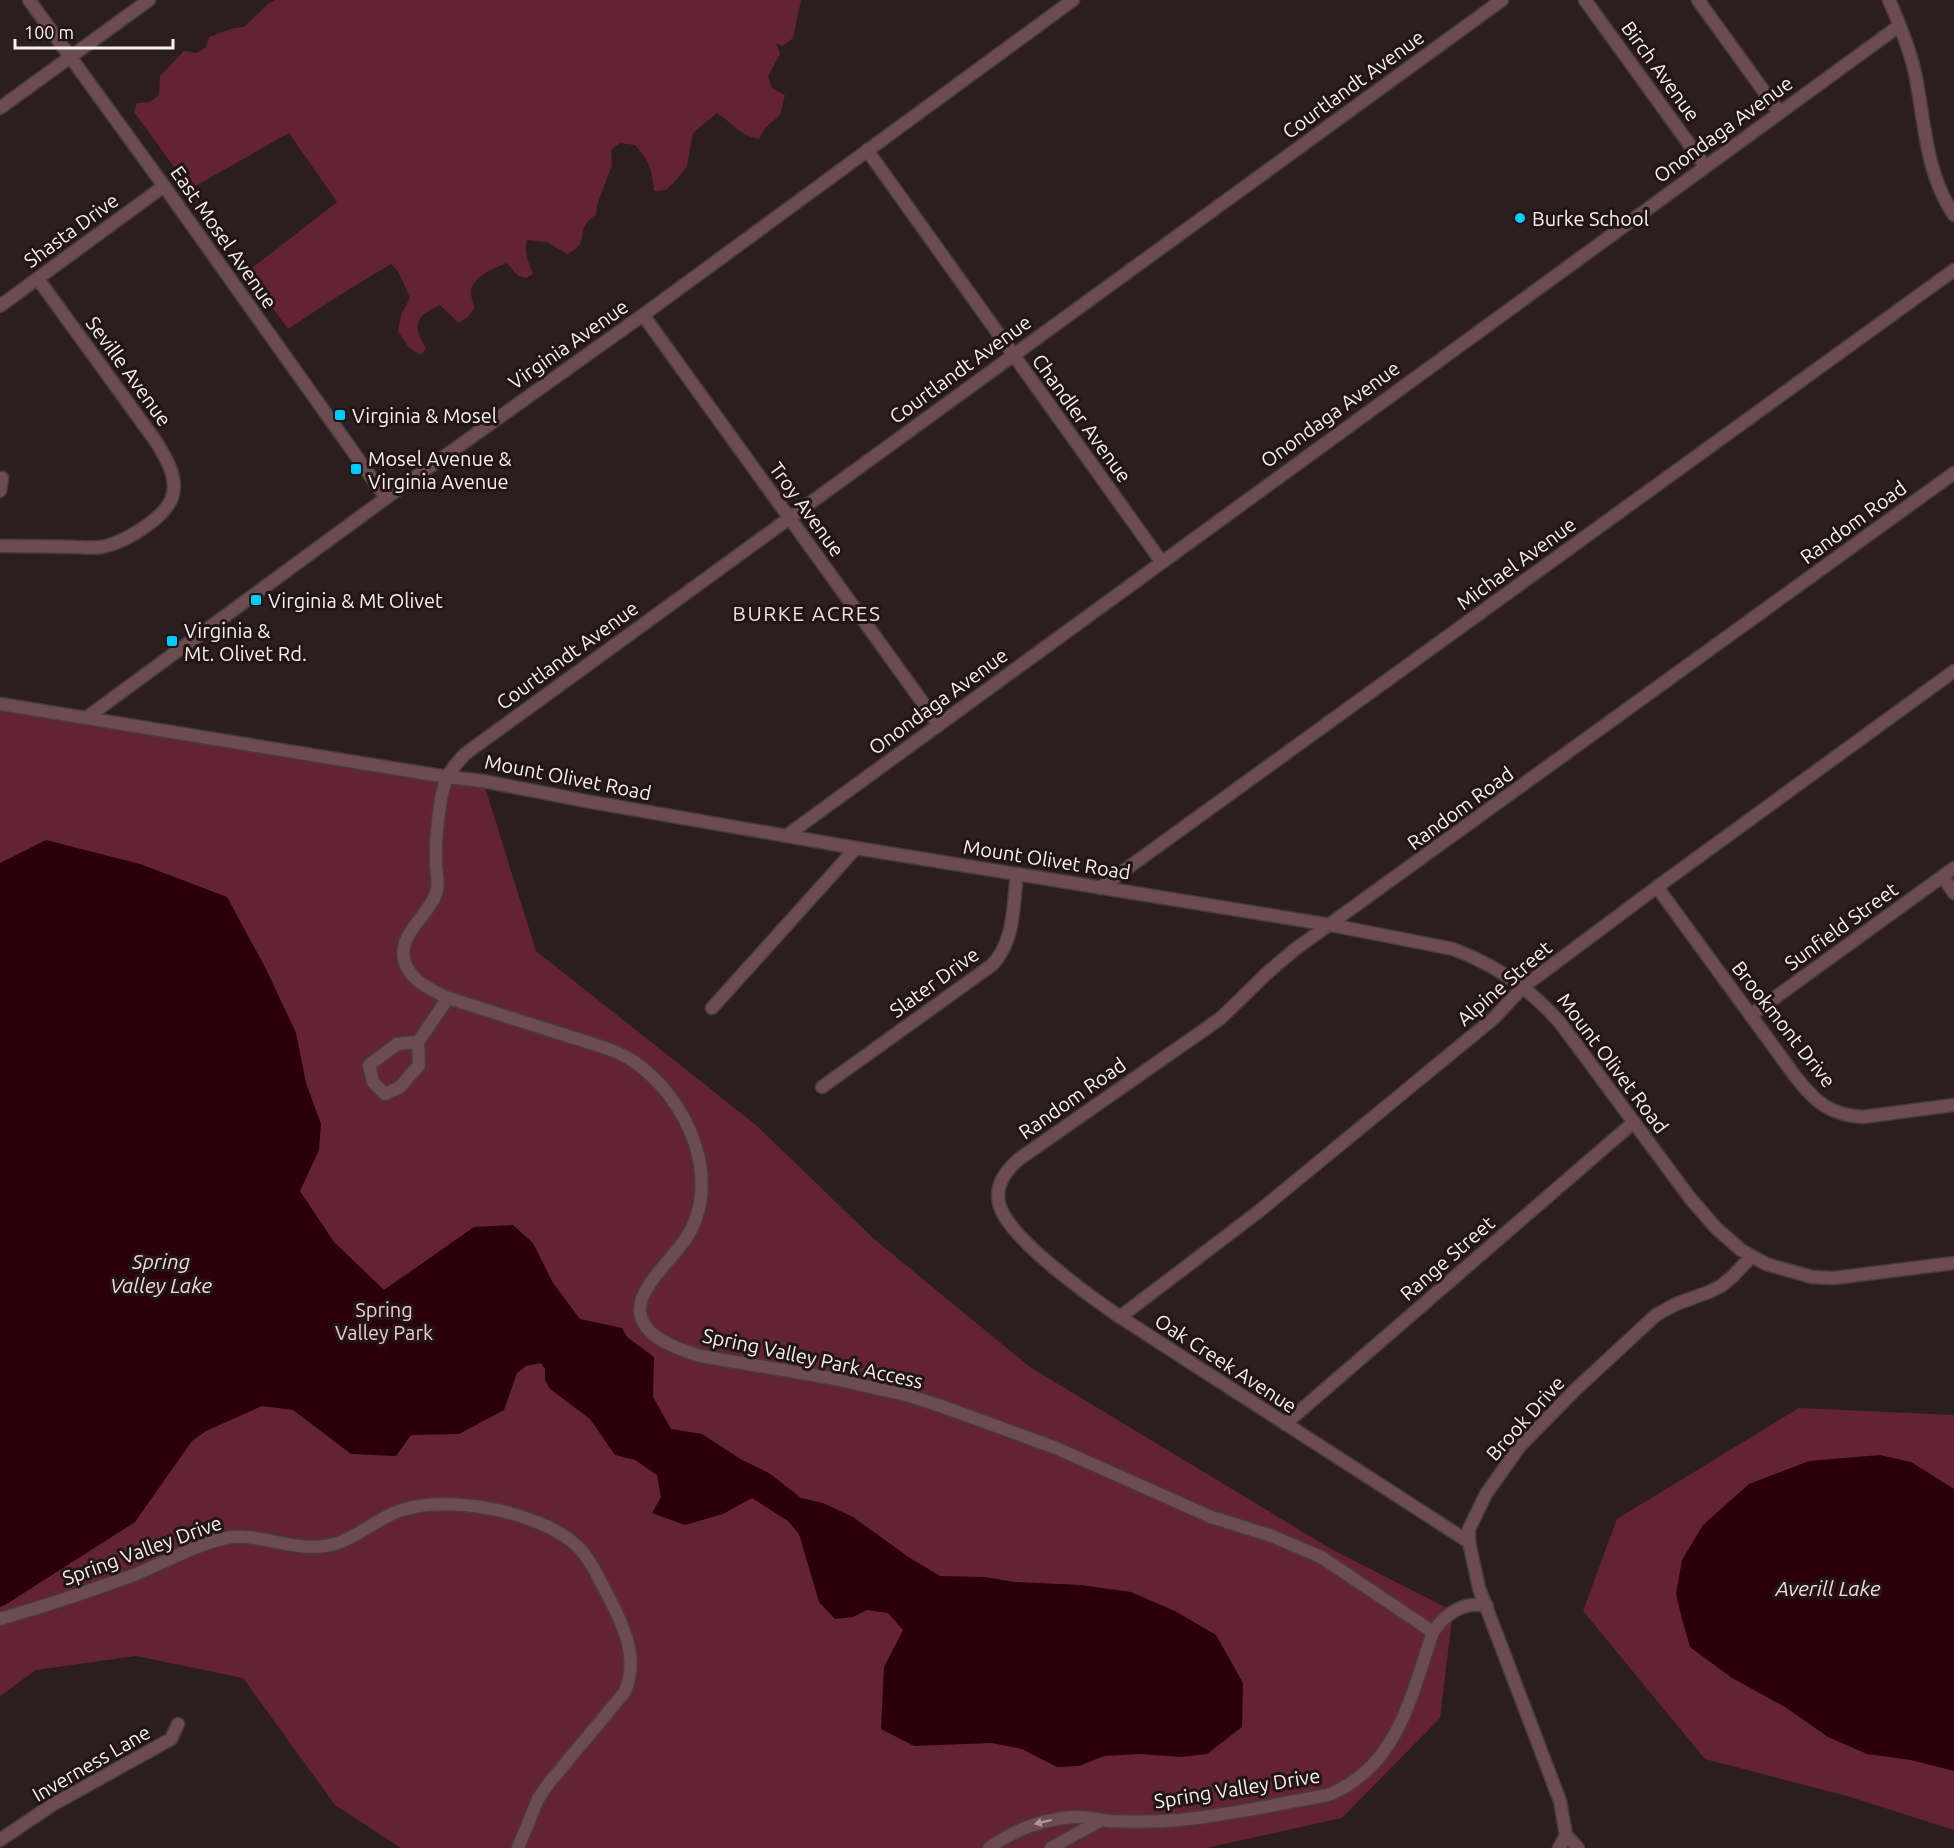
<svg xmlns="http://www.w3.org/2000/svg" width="1954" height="1848" font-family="Ubuntu,sans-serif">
<rect width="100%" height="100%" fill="#2b1e20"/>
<g fill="#642330">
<path d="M275,0H801L793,38L783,46L776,43L780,54L768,76L772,88L785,95L780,115L765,128L759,139C741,136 732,123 717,113L693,133L687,166L678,178L666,190L654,191C652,170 650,161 635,145L620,143L611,150L612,165L597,205L596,215C593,217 590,218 588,221C577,234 590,244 567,254L547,242L527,240C524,252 528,262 533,274L526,278L518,276L507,263C494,268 469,278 471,295C472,300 474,304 474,309L468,317L459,323L440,305C416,316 411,324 426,348L421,355L409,348L398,331L401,315L410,298L398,271L391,264L335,298L288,329L247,272L337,202L289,133L190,189L134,112L137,103L150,102L159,95L160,76L184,51L197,53L206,47L209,37L234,28L244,27L269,3Z"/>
<polygon points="0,704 483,781 536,951 756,1125 874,1239 1030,1367 1331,1549 1453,1611 1440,1718 1342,1818 1206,1848 401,1848 335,1805 243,1678 136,1656 36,1670 0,1696"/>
<polygon points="1799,1408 1954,1415 1954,1830 1847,1796 1705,1759 1583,1611 1617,1519"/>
</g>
<g fill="#2b0009">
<polygon points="46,840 140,864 227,897 266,969 296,1033 306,1083 321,1124 319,1150 300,1191 334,1242 384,1290 474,1227 513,1225 533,1243 553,1283 580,1319 622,1328 627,1337 654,1357 653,1397 671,1429 702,1434 742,1460 769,1473 801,1498 823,1503 853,1517 910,1558 940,1576 984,1577 1015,1582 1081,1585 1131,1592 1175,1611 1216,1635 1243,1683 1242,1727 1207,1754 1181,1757 1139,1754 1104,1756 1079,1766 1057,1767 1022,1749 992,1743 914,1746 881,1729 884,1667 903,1630 888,1613 867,1610 853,1617 835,1619 819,1602 799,1534 788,1521 752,1498 723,1514 685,1525 652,1513 661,1497 657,1475 635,1460 615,1455 590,1419 550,1389 545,1380 545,1369 541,1363 526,1366 517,1373 504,1410 459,1434 411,1435 396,1456 351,1454 293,1410 262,1406 206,1431 192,1441 135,1522 5,1605 0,1607 0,863"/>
<polygon points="1880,1455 1911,1462 1954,1489 1954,1771 1911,1760 1867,1754 1828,1737 1785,1707 1732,1678 1690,1647 1682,1619 1676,1594 1682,1560 1703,1525 1749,1484 1809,1461"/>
</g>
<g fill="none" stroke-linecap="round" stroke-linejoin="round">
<defs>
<g id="minor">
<polyline points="29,0 164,186 386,498"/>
<polyline points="1585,0 1705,166"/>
<polyline points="1698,0 1779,112"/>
<path d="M1889,0C1900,25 1911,52 1916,78C1925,125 1926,174 1954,215"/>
<polyline points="0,108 149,0"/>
<polyline points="867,150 1161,561"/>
<polyline points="0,306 164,186"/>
<polyline points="643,315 939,725"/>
<polyline points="0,491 2,478"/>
<path d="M0,546C25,546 49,546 74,547C84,547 96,549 106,546C126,541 168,517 173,494C177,476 166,458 157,443L38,279"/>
<path d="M0,704L447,777L483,781L591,802L856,848L1331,925L1453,949C1496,965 1531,989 1561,1024L1690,1198L1716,1228L1741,1250L1766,1264L1812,1277L1834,1278L1954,1263"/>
<polyline points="86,718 386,498 643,315 1073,0"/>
<polyline points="786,836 1899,26"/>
<polyline points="1943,877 1954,893"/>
<path d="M1657,887L1795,1076C1815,1102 1830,1115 1863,1117L1954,1105"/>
<polyline points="1100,888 1954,270"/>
<polyline points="712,1008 856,848"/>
<polyline points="1751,1015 1954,868"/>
<polyline points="418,1042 397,1044 369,1065 373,1082 385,1094 400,1087 419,1065 418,1042 448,998"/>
<path d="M822,1087L992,965C1015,941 1013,906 1017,874"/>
<polyline points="1120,1317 1258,1212 1494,1018 1523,987 1657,887 1954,671"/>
<polyline points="1285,1424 1634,1122"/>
<path d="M1469,1542L1120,1317C1091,1297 1006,1237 999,1203C995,1184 1006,1171 1019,1159L1221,1018L1266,974L1294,950L1954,473"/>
<path d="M0,1619C45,1606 90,1591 134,1575C161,1564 199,1543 226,1538C258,1532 289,1551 325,1546C353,1542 374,1520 399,1511C446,1494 539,1511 576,1545C589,1557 597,1575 605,1590C622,1622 641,1658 624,1693L549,1783L538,1799L518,1848"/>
<path d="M1433,1632L1321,1557L1272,1536L1211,1517L1056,1448L941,1406L910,1396L830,1378L700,1356C679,1349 643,1338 640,1312C638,1288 672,1259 685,1240C725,1181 687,1097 633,1061C613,1048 588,1043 565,1035C526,1023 487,1010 448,998C430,989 410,981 404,960C398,932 431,915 437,890C439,882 436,872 436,863C435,843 439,793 448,776C452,768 459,761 465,754L1502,0"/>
<polyline points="1566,1835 1578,1848"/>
<polyline points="0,1840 52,1805 171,1739 178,1724"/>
<path d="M989,1848C1014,1830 1042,1819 1074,1817C1086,1816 1098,1820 1110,1821C1133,1822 1156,1822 1179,1820C1229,1815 1279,1804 1328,1795C1398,1767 1411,1696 1433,1632C1446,1613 1464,1601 1487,1606"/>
<polyline points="1051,1848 1101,1820"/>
<polyline points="1559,1848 1566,1835 1560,1801 1479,1588 1469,1542 1469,1529 1486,1494 1520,1446 1576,1389 1656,1315 1676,1304 1709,1292 1721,1286 1732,1277 1752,1256"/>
</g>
</defs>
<use href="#minor" stroke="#483b3d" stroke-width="15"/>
<use href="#minor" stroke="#6c4c50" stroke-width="12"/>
</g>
<defs><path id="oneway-solid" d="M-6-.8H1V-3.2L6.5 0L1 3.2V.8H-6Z" transform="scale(1.5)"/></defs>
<use fill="#ab9598" href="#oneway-solid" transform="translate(1043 1822) rotate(166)"/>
<g fill="#00cbf8" stroke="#211516" stroke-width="2">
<circle cx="1520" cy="218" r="6"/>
<rect x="334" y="409" width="12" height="12" rx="3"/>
<rect x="350" y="463" width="12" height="12" rx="3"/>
<rect x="250" y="594" width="12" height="12" rx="3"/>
<rect x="166" y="635" width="12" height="12" rx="3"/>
</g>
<g text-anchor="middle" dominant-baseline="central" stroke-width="6" stroke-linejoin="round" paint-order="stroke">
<g font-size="20" fill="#f8eff0" stroke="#211516">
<text transform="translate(1661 71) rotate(54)">Birch Avenue</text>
<text transform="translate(1353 84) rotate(-36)">Courtlandt Avenue</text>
<text transform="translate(1723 129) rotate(-36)">Onondaga Avenue</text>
<text transform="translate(71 230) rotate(-36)">Shasta Drive</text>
<text transform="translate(224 237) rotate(55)">East Mosel Avenue</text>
<text transform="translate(568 344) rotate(-35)">Virginia Avenue</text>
<text transform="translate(960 369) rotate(-36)">Courtlandt Avenue</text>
<text transform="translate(129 371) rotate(54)">Seville Avenue</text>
<text transform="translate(1330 414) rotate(-36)">Onondaga Avenue</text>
<text transform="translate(1082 418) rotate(54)">Chandler Avenue</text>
<text transform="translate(807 509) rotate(54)">Troy Avenue</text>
<text transform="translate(1853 522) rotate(-36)">Random Road</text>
<text transform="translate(1516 563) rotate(-36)">Michael Avenue</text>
<text transform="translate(567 655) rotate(-36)">Courtlandt Avenue</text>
<text transform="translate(938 701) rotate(-36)">Onondaga Avenue</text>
<text transform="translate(568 777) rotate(11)">Mount Olivet Road</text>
<text transform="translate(1460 808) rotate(-36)">Random Road</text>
<text transform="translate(1047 859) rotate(9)">Mount Olivet Road</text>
<text transform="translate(1841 926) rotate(-36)">Sunfield Street</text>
<text transform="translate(934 982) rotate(-36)">Slater Drive</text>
<text transform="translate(1504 983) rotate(-41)">Alpine Street</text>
<text transform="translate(1784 1024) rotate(52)">Brookmont Drive</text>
<text transform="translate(1613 1063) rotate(53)">Mount Olivet Road</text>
<text transform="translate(1072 1098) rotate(-35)">Random Road</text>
<text transform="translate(1447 1258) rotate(-41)">Range Street</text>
<text transform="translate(813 1358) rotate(12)">Spring Valley Park Access</text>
<text transform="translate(1226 1363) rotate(33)">Oak Creek Avenue</text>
<text transform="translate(1525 1418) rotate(-48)">Brook Drive</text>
<text transform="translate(142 1550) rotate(-20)">Spring Valley Drive</text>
<text transform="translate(91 1763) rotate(-30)">Inverness Lane</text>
<text transform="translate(1237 1788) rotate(-9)">Spring Valley Drive</text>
</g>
<g font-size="20" fill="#f8eff0" stroke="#211516" text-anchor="start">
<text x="1532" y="218">Burke School</text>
<text x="352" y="415">Virginia &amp; Mosel</text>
<text x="368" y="458">Mosel Avenue &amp;<tspan x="368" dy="23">Virginia Avenue</tspan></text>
<text x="268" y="600">Virginia &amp; Mt Olivet</text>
<text x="184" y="630">Virginia &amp;<tspan x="184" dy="23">Mt. Olivet Rd.</tspan></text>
</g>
<g font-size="20" fill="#f4c7cb" stroke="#211516">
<text x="384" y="1309">Spring<tspan x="384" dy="23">Valley Park</tspan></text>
</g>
<g font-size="21" letter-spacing="1.5" fill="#f1dfe0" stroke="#211516">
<text x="807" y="613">BURKE ACRES</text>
</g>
<g font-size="21" font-style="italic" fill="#f1dadc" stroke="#211516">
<text x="161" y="1261">Spring<tspan x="161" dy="24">Valley Lake</tspan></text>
<text x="1828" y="1588">Averill Lake</text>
</g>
</g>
<path d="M15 39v9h158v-9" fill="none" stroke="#f8eff0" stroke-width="3"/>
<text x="24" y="39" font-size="18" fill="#f8eff0" stroke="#211516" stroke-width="4.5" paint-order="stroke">100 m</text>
</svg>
